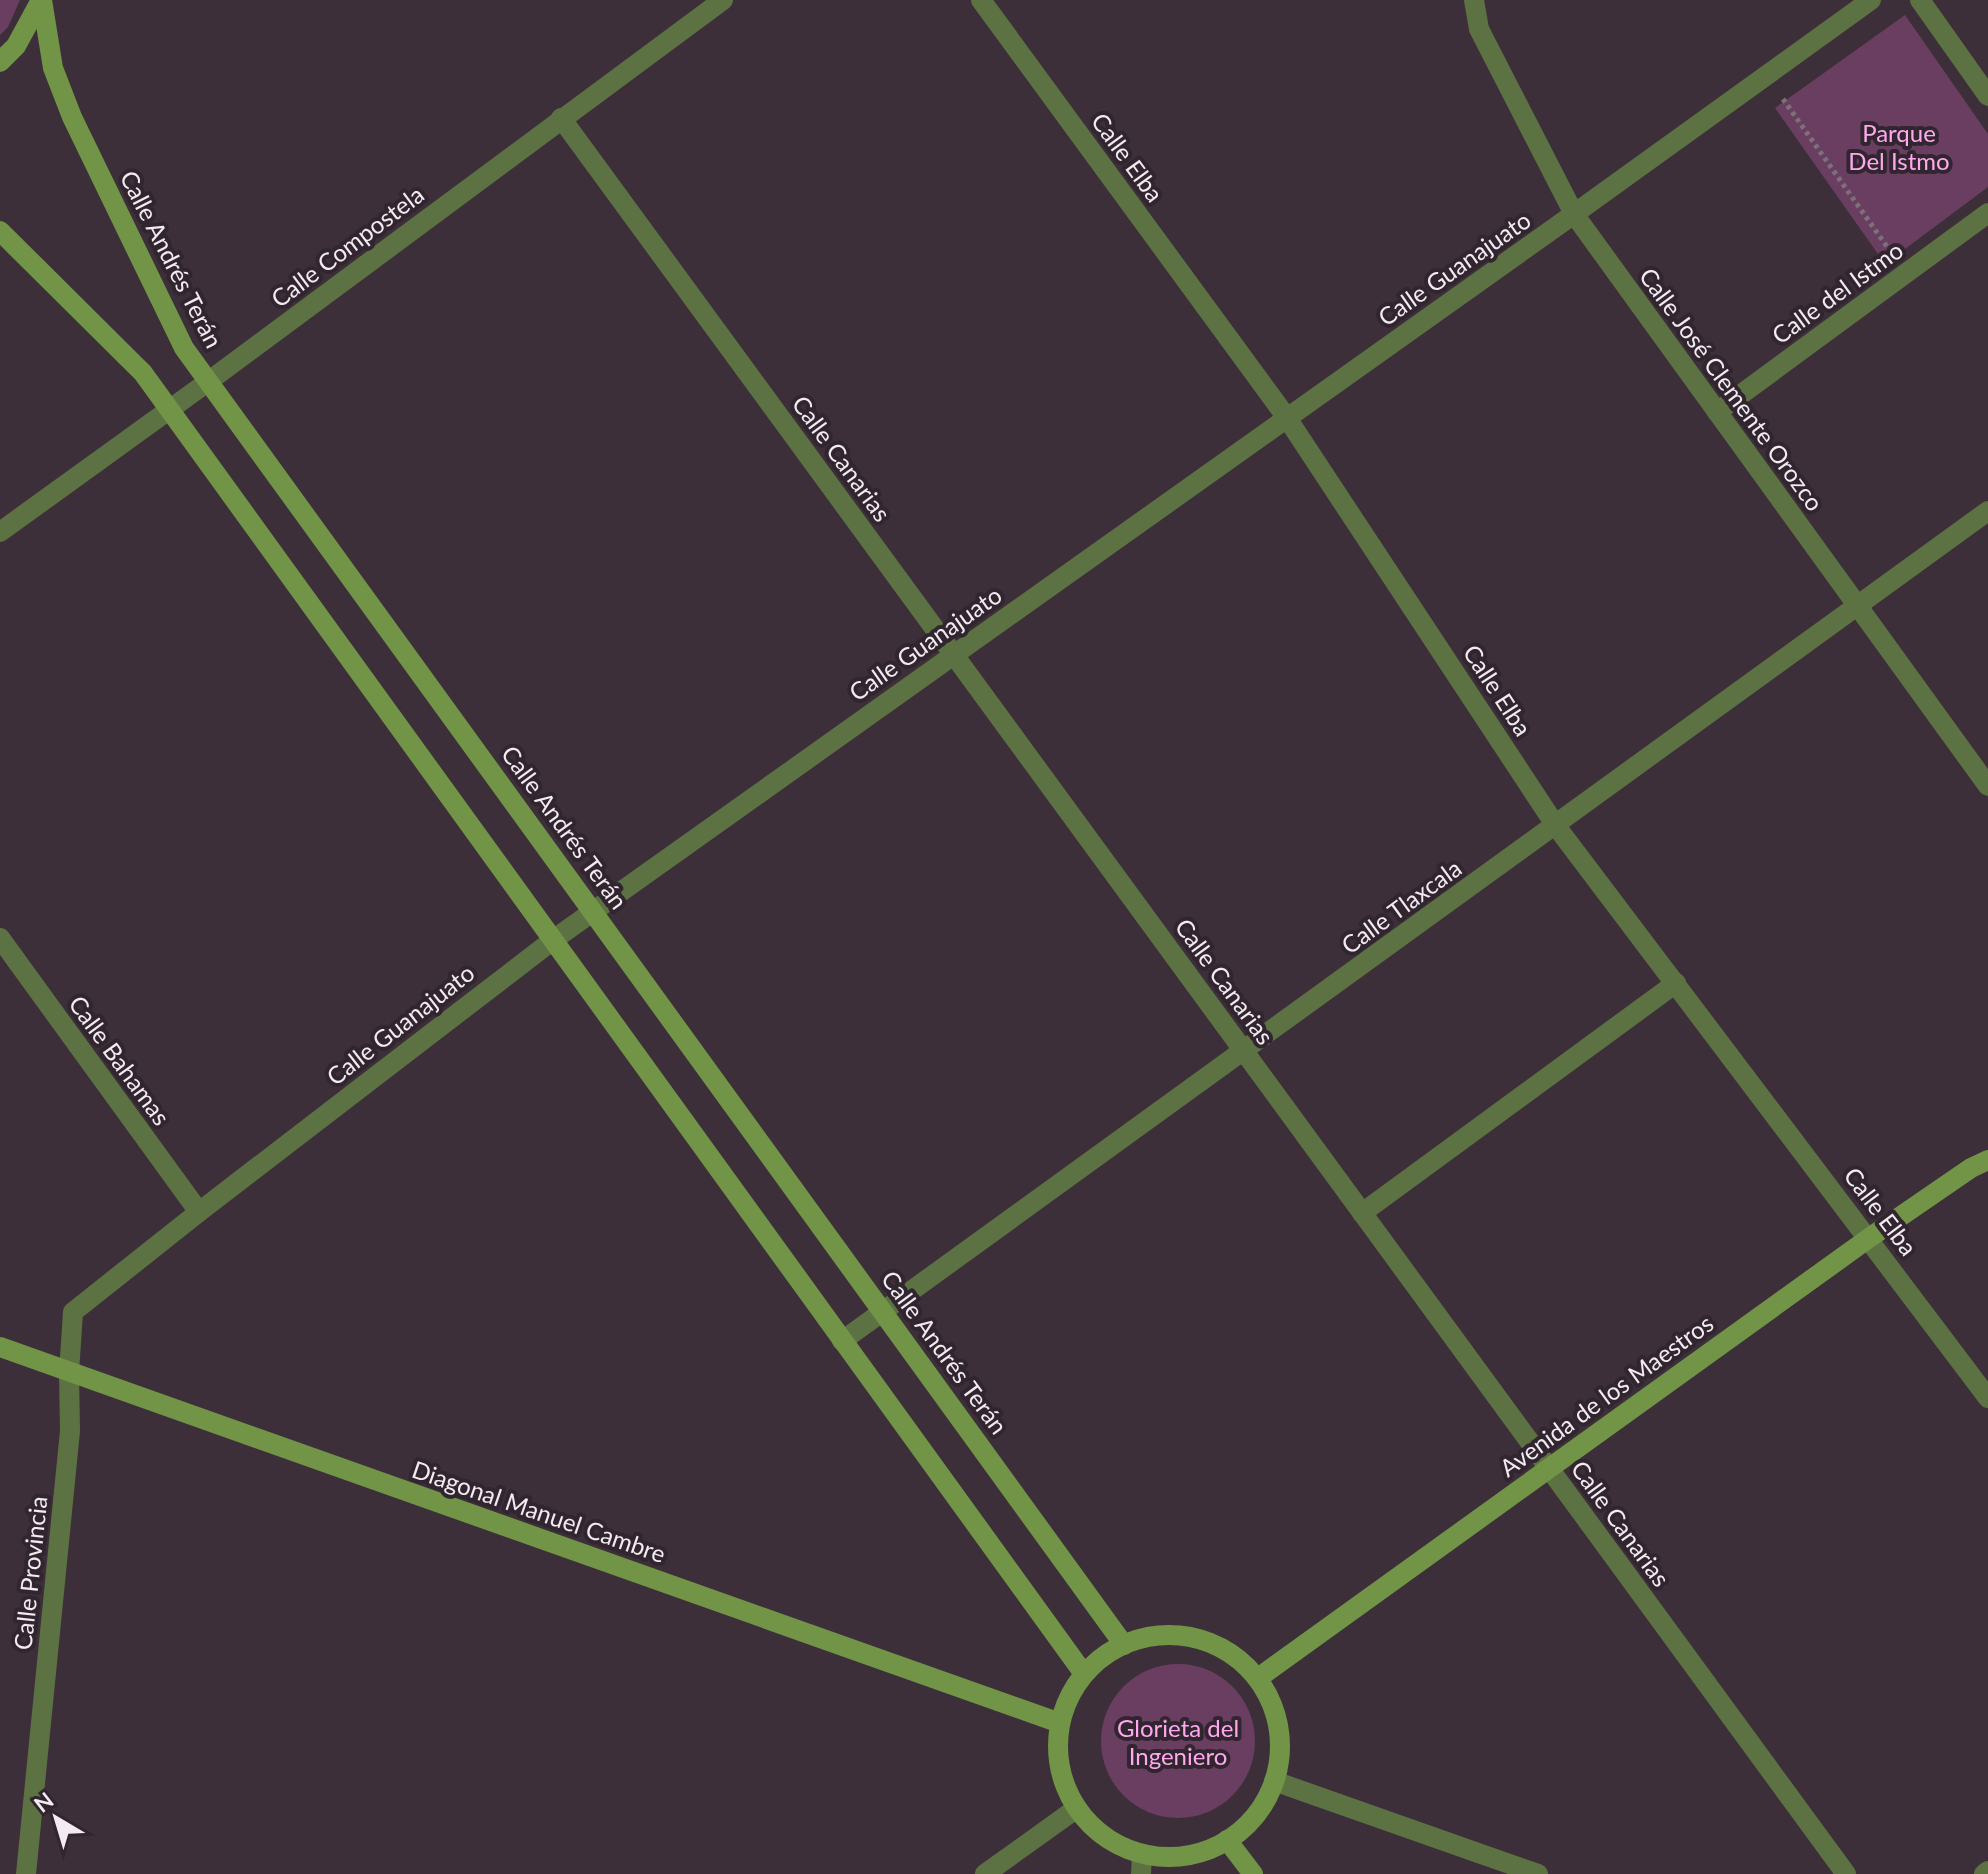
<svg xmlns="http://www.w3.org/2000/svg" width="1988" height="1874" font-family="Lato,sans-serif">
<rect width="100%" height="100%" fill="#3c2f39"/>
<g fill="#693e61">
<polygon points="0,0 20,0 8,27 0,35"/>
<polygon points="1905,15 1988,134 1988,187 1885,264 1775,108"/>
<circle cx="1178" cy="1741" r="77"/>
</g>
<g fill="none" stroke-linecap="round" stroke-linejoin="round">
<polyline stroke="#7c7079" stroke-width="5" stroke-dasharray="4 4" stroke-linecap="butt" points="1783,99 1890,251"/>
<g stroke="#5c7243" stroke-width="20">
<polyline points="1362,1213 1676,983"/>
<polyline points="1141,1874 1142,1854"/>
</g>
<g stroke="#5c7243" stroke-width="20">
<polyline points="981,0 1287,418 1556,826 1988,1398"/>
<polyline points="1474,0 1479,29 1574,214 1988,786"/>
<polyline points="1920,0 1988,96"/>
<polyline points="561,118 1846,1874"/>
<polyline points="1717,412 1988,213"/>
<polyline points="0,532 209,381 723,0"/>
<polyline points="0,938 199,1212"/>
<polyline points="842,1341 1988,511"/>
<polyline points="1274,1781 1538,1874"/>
<polyline points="26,1874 70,1431 69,1372 73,1312 199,1212 553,940 1574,214 1871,0"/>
<polyline points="985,1874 1077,1808"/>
<polyline points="1984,1874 1988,1871"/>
</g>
<g stroke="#719447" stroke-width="20">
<polyline points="42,0 53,68 72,117 184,348 1124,1645"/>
<polyline points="0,62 16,46 41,0"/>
<polyline points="0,231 143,373 1084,1674"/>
<polyline points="0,1347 1060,1723"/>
<circle cx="1169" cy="1746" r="111"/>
<polyline points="1258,1678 1869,1238 1971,1168 1988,1160"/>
<polyline points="1227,1840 1253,1874"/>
</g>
</g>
<g text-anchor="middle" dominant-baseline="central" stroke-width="8" stroke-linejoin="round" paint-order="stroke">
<g font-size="24" fill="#ffa8ee" stroke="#31262f">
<text x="1899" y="132">Parque<tspan x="1899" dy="28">Del Istmo</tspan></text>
<text x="1178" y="1727">Glorieta del<tspan x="1178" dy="28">Ingeniero</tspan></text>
</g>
<g font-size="24" fill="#f3ebf1" stroke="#31262f">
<text transform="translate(1128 157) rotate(54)">Calle Elba</text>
<text transform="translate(347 246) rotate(-37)">Calle Compostela</text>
<text transform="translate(172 259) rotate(63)">Calle Andrés Terán</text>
<text transform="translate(1454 268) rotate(-35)">Calle Guanajuato</text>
<text transform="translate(1837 292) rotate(-36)">Calle del Istmo</text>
<text transform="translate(1732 389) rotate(54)">Calle José Clemente Orozco</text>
<text transform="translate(842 458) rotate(54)">Calle Canarias</text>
<text transform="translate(925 643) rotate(-35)">Calle Guanajuato</text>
<text transform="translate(1498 690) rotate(57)">Calle Elba</text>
<text transform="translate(565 827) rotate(54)">Calle Andrés Terán</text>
<text transform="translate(1401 906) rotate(-36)">Calle Tlaxcala</text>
<text transform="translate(1225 981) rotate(54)">Calle Canarias</text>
<text transform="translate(400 1024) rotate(-38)">Calle Guanajuato</text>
<text transform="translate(120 1060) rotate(54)">Calle Bahamas</text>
<text transform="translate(1881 1211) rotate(53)">Calle Elba</text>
<text transform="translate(945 1352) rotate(54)">Calle Andrés Terán</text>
<text transform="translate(1606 1395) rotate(-36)">Avenida de los Maestros</text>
<text transform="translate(539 1511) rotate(19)">Diagonal Manuel Cambre</text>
<text transform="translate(1621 1523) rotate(54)">Calle Canarias</text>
<text transform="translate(30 1573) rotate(-84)">Calle Provincia</text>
</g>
</g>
<g transform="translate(56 1818) rotate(322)" stroke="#31262f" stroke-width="6" paint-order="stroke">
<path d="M0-6L14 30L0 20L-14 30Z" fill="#f3ebf1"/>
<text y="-12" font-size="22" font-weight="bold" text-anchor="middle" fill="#f3ebf1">N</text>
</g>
</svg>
